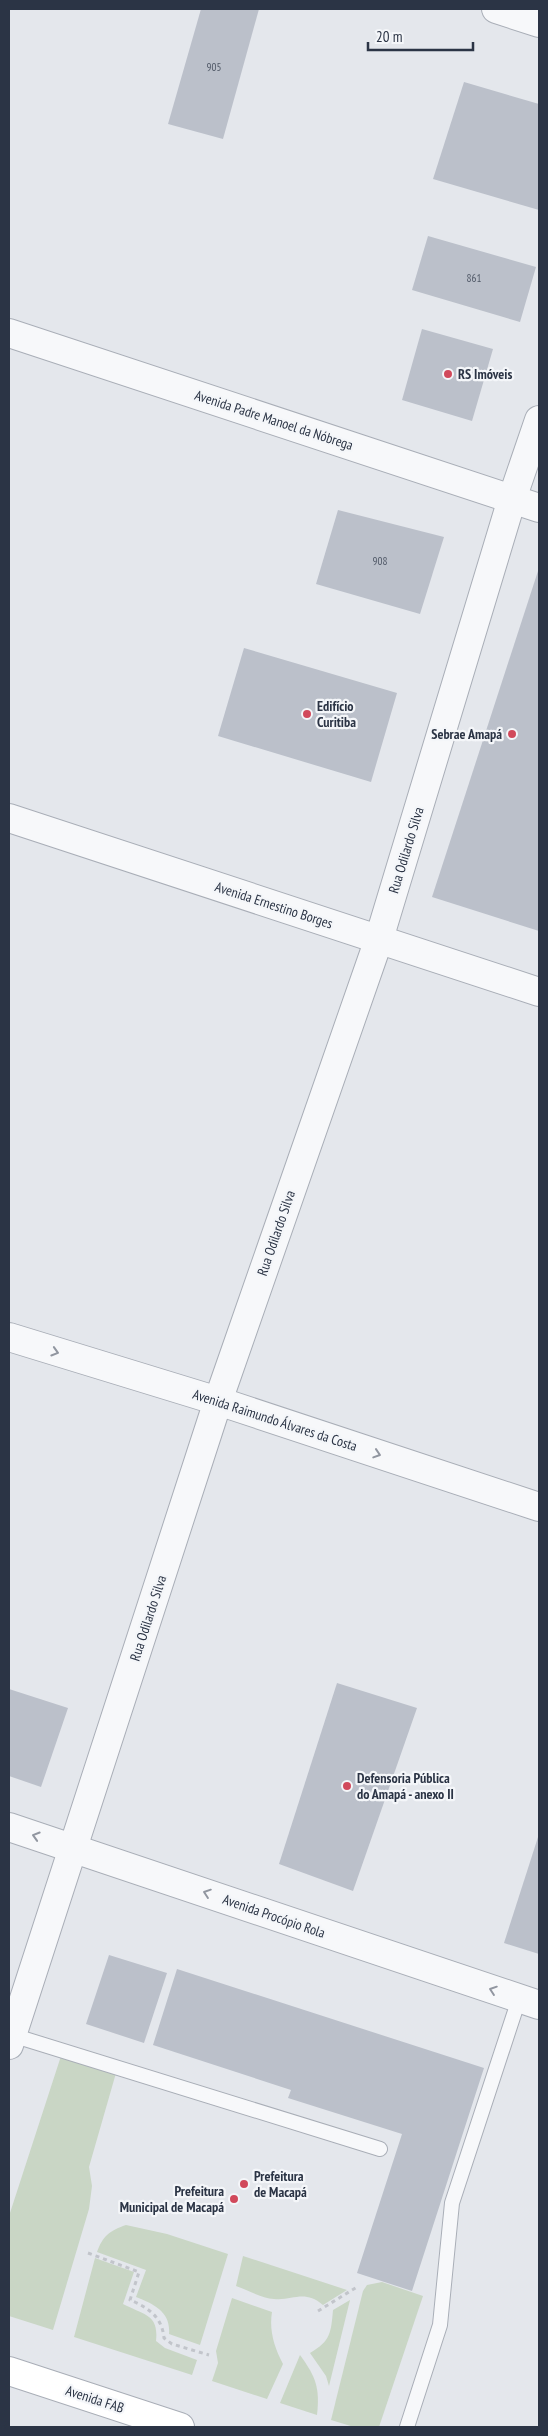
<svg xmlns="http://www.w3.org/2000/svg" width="548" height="2436" font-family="'PT Sans Narrow',sans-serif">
<rect width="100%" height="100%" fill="#e4e7ec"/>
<g fill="#c9d6c5">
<polygon points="61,2056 116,2073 89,2167 92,2186 89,2209 53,2330 9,2316 9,2216"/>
<path d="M126,2225L167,2234L228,2254L200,2345L169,2334C171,2312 154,2304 136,2297L146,2270L97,2252C103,2236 109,2231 126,2225Z"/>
<path d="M243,2256L347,2290L323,2305C304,2289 293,2301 274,2299C262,2298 247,2290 236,2286Z"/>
<path d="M95,2258L134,2272L123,2304C144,2315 159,2314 156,2341L165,2348L197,2360L192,2375L74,2337Z"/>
<polygon points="382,2282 423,2296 379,2427 354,2427 331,2420 363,2291 367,2285"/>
<path d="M232,2298L272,2312C269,2330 274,2347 283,2364L267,2399L212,2381L218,2363L216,2351Z"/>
<path d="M350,2300L329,2386L326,2376L310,2353C331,2341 331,2332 333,2310Z"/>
<path d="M300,2355C316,2377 320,2388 317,2415L280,2403Z"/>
</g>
<g fill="#bbc0ca">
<polygon points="201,9 259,9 223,139 168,124"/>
<polygon points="464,82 539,104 539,210 433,179"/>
<polygon points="428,236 536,267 520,322 412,290"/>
<polygon points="422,329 493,349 472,421 402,400"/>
<polygon points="338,510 444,537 420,614 316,584"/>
<polygon points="538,571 539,571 539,931 432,897"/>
<polygon points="244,648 397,693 371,782 218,736"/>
<polygon points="337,1683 417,1708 353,1891 279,1864"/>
<polygon points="9,1689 68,1708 41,1787 9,1776"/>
<polygon points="539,1834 539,1954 504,1943"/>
<polygon points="109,1955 167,1973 144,2043 86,2024"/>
<polygon points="177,1969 484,2068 412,2291 357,2273 402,2134 288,2098 291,2090 153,2045"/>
</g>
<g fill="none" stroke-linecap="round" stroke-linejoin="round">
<defs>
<g id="service">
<polyline points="12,2035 380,2149"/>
<polyline points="407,2427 440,2325 452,2203 519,1999"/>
</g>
<g id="minor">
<polyline points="496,9 539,23"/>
<polyline points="9,333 539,508"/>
<polyline points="9,1337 218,1401 539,1507"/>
<polyline points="9,1827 539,2005"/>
<polyline points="9,2045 218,1401 379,939 512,499 539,420"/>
</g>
<polyline id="tertiary" points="9,818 539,992"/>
<polyline id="secondary" points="9,2371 180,2427"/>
</defs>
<use href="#service" stroke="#a9aeb7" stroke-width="16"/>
<use href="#minor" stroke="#a9aeb7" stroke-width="30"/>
<use href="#tertiary" stroke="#a9aeb7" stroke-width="30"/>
<use href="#secondary" stroke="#a9aeb7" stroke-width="30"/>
<g stroke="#c2c5cb" stroke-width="3" stroke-dasharray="4 4" stroke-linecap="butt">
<path d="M88,2253L139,2272L130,2300C149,2308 162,2317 164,2338L172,2344L209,2355"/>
<polyline points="318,2311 357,2287"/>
</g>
<use href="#service" stroke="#f7f8fa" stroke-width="14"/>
<use href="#minor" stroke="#f7f8fa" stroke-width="28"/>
<use href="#tertiary" stroke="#f7f8fa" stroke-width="28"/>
<use href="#secondary" stroke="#fff" stroke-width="28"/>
</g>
<defs><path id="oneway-chevron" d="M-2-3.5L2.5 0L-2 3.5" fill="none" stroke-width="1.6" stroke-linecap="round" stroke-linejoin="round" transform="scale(1.25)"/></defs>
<g stroke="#9196a0">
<use href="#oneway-chevron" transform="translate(55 1352) rotate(17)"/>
<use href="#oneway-chevron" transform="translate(377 1454) rotate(18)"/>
<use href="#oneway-chevron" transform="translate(36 1836) rotate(-163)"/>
<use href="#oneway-chevron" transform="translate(207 1893) rotate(-161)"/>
<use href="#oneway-chevron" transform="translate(493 1990) rotate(-161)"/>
</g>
<g fill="#d1495b" stroke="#f4f6f9" stroke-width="2">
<circle cx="448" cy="374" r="5"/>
<circle cx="307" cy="714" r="5"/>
<circle cx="512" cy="734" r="5"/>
<circle cx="347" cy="1786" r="5"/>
<circle cx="244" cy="2184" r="5"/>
<circle cx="234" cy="2199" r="5"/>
</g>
<g text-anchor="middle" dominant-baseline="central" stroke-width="4.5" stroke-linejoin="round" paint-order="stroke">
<g font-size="11" fill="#4f5766">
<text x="214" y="67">905</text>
<text x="474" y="278">861</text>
<text x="380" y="561">908</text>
</g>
<g font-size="14" font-weight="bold" fill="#2b3445" stroke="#f4f6f9" text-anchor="start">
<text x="458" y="374">RS Imóveis</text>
<text x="317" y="706">Edifício<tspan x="317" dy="16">Curitiba</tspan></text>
<text x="502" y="734" text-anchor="end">Sebrae Amapá</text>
<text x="357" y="1778">Defensoria Pública<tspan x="357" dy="16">do Amapá - anexo II</tspan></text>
<text x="254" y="2176">Prefeitura<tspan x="254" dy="16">de Macapá</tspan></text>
<text x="224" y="2191" text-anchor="end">Prefeitura<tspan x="224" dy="16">Municipal de Macapá</tspan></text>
</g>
<g font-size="14" fill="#2b3445" stroke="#f4f6f9">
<text transform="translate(274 420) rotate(18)">Avenida Padre Manoel da Nóbrega</text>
<text transform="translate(406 850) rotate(-73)">Rua Odilardo Silva</text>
<text transform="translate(274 905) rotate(18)">Avenida Ernestino Borges</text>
<text transform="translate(276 1233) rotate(-71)">Rua Odilardo Silva</text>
<text transform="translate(275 1420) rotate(18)">Avenida Raimundo Álvares da Costa</text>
<text transform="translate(148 1618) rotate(-72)">Rua Odilardo Silva</text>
<text transform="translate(274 1916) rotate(19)">Avenida Procópio Rola</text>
<text transform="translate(95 2399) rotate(18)">Avenida FAB</text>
</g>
</g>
<rect width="548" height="2436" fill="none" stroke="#2b3445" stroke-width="20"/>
<path d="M368 42v8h105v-8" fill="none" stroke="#2b3445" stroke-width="2.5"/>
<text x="376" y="42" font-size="15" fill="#2b3445" stroke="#f4f6f9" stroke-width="4" paint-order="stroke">20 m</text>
</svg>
